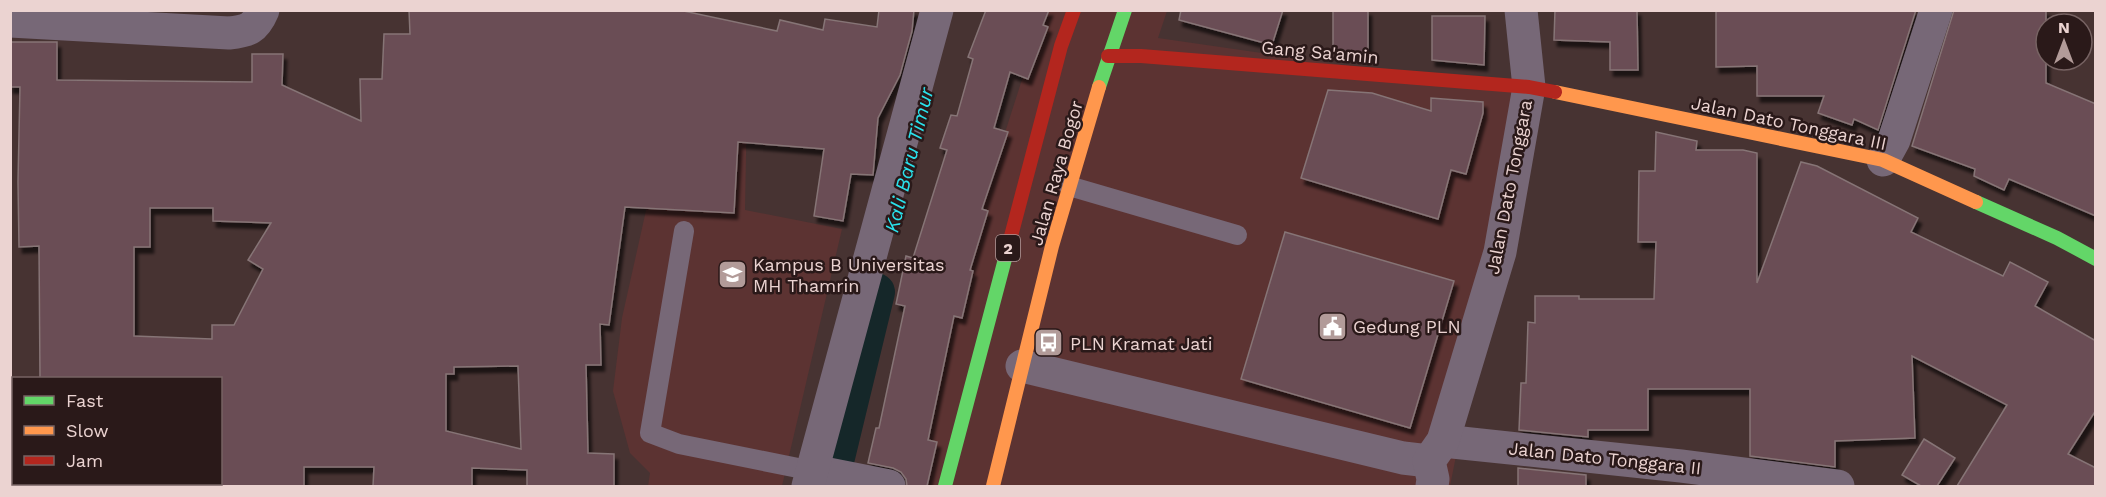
<svg xmlns="http://www.w3.org/2000/svg" width="2106" height="497" font-family="'Work Sans',sans-serif">
<defs>
<filter id="shadow"><feDropShadow dx="3.5" dy="6" stdDeviation="1.5" flood-color="#0009"/></filter>
</defs>
<rect width="100%" height="100%" fill="#473332"/>
<g fill="#5c3332">
<polygon points="580,11 696,11 692,98 747,101 745,210 842,229 782,486 648,486 650,473 630,453 613,391 622,318 647,206"/>
<polygon points="1044,11 1167,11 1158,38 1529,92 1450,486 910,486 960,273"/>
</g>
<g fill="none" stroke-linecap="round" stroke-linejoin="round">
<polyline stroke="#152729" stroke-width="38" points="829,486 876,292"/>
</g>
<g fill="#6b4d54" stroke="#867476" stroke-width="1.5" fill-rule="evenodd" filter="url(#shadow)">
<path d="M409,10H679L777,31L780,20L823,30L825,19L877,27L879,10H914L912,31L900,75L878,118L873,175L851,174L843,221L814,216L824,149L738,142L734,213L625,207L609,325L600,324L601,365H586L588,453L614,454V486H527V470L472,468V486H373L374,467H304V486H220V378H40L39,246L19,247L18,182L20,87H10V42H57V80L252,82V54H283L282,85L361,121L360,79H382L384,34H410ZM150,208H213V221L271,223L248,260L263,269L234,325H212V339L134,336V247H150ZM518,366L521,449L446,431V374H454V367Z"/>
<polygon points="986,10 1049,10 1043,25 1048,27 1028,79 1010,72 994,128 1008,132 982,209 988,211 970,270 973,271 962,318 954,316 928,440 937,442 927,486 907,486 906,479 901,472 893,468 868,463 876,428 879,428 905,306 896,304 906,256 913,258 947,150 940,148 951,115 957,116 973,59 968,57"/>
<polygon points="1181,10 1283,10 1272,45 1179,20"/>
<polygon points="1333,10 1368,10 1368,55 1333,53"/>
<polygon points="1555,10 1637,10 1638,70 1610,70 1610,42 1554,40"/>
<polygon points="1716,10 1916,10 1878,130 1854,119 1852,125 1818,113 1824,96 1757,96 1757,66 1716,67"/>
<polygon points="1954,10 2046,10 2046,83 2096,104 2096,216 2009,179 2004,190 1974,176 1975,169 1912,146"/>
<polygon points="1432,16 1485,16 1484,65 1432,60"/>
<polygon points="1328,90 1372,93 1431,111 1431,98 1483,102 1483,113 1466,174 1451,170 1438,219 1301,178"/>
<polygon points="1656,132 1697,141 1696,150 1743,150 1757,153 1757,283 1801,162 1817,166 1918,218 1911,232 2003,276 2010,262 2048,282 2035,306 2096,341 2096,410 2068,454 2096,468 2096,486 1957,486 2007,405 1912,356 1915,438 1835,441 1835,467 1750,456 1750,389 1648,389 1648,430 1588,430 1588,437 1519,430 1521,383 1526,383 1528,322 1535,323 1535,296 1579,296 1579,299 1654,299 1656,242 1638,242 1639,171 1655,171"/>
<polygon points="1285,232 1454,281 1410,428 1241,379"/>
<polygon points="1924,439 1955,458 1937,486 1921,486 1902,475"/>
<polygon points="1518,468 1586,475 1586,486 1518,486"/>
</g>
<g fill="none" stroke-linecap="round" stroke-linejoin="round">
<g stroke="#776877" stroke-width="20">
<polyline points="1069,186 1237,235"/>
<polyline points="684,231 650,433 679,444 813,471"/>
</g>
<g stroke="#776877" stroke-width="33">
<path d="M10,21L229,33C248,31 255,29 263,10"/>
<polyline points="1883,160 1894,140 1936,10"/>
<polyline points="1022,366 1403,458 1429,461"/>
<polyline points="1443,441 1681,466 1838,486"/>
<polyline points="813,471 889,486"/>
<polyline points="808,486 937,10"/>
<polyline points="1432,486 1433,479 1429,461 1443,441 1500,252 1529,87 1521,10"/>
</g>
<g stroke="#63d668" stroke-width="14">
<polyline points="1099,87 1125,10"/>
<polyline points="1976,202 2057,238 2096,259"/>
<polyline points="945,486 1010,240"/>
</g>
<g stroke="#ff974d" stroke-width="14">
<polyline points="1555,92 1883,160 1976,202"/>
<polyline points="993,486 1052,246 1099,87"/>
</g>
<g stroke="#b3261e" stroke-width="14">
<polyline points="1108,56 1141,56 1529,87 1555,92"/>
<polyline points="1010,240 1061,46 1074,10"/>
</g>
</g>
<defs>
<symbol id="university-square" viewBox="-11 -11 22 22"><rect x="-9" y="-9" width="18" height="18" rx="4" fill="#b29b99" stroke="#2a1919"/><path d="M0-5L7-2L0 1L-7-2ZM-4 1L0 2.5L4 1V4Q0 6-4 4Z" fill="#fff"/></symbol>
<symbol id="civic-square" viewBox="-11 -11 22 22"><rect x="-9" y="-9" width="18" height="18" rx="4" fill="#b29b99" stroke="#2a1919"/><path d="M-.6-6.5H3V-4.5H.6V-3L4-1V1h2V6H-6V1h2V-1L-.6-3ZM-1.2 2.5V6h2.4V2.5Z" fill="#fff"/></symbol>
<symbol id="bus-square" viewBox="-11 -11 22 22"><rect x="-9" y="-9" width="18" height="18" rx="4" fill="#b29b99" stroke="#2a1919"/><path d="M-5-6H5V4H4V6H2V4H-2V6H-4V4H-5ZM-3.5-4V0h7V-4ZM-3.5 1.2v1.5H-2V1.2ZM2 1.2v1.5H3.5V1.2Z" fill="#fff"/></symbol>
</defs>
<g fill-rule="evenodd">
<use href="#university-square" x="716" y="258" width="33" height="33"/>
<use href="#civic-square" x="1316" y="310" width="33" height="33"/>
<use href="#bus-square" x="1032" y="326" width="33" height="33"/>
</g>
<g text-anchor="middle" dominant-baseline="central" stroke-width="5" stroke-linejoin="round" paint-order="stroke">
<rect fill="#2a1919" stroke="#b19b9a" stroke-width="1.5" x="996" y="235" width="24" height="26" rx="4.5"/>
<g font-size="16" font-weight="bold" fill="#ebd3d1">
<text x="1008" y="248">2</text>
</g>
<g font-size="18" fill="#ebd3d1" stroke="#2a1919">
<text transform="translate(1320 52) rotate(5)">Gang Sa'amin</text>
<text transform="translate(1789 123) rotate(12)">Jalan Dato Tonggara III</text>
<text transform="translate(1056 173) rotate(-74)">Jalan Raya Bogor</text>
<text transform="translate(1509 187) rotate(-79)">Jalan Dato Tonggara</text>
<text transform="translate(1605 458) rotate(6)">Jalan Dato Tonggara II</text>
</g>
<g font-size="18" fill="#ebd3d1" stroke="#2a1919" text-anchor="start">
<text x="753" y="264">Kampus B Universitas<tspan x="753" dy="21">MH Thamrin</tspan></text>
<text x="1353" y="326">Gedung PLN</text>
<text x="1070" y="343">PLN Kramat Jati</text>
</g>
<g font-size="20" font-style="italic" fill="#2ae2ec" stroke="#2a1919">
<text transform="translate(909 160) rotate(-76)">Kali Baru Timur</text>
</g>
</g>
<rect width="2106" height="497" fill="none" stroke="#ebd3d1" stroke-width="24"/>
<rect x="12" y="377" width="210" height="108" fill="#2a1919" stroke="#776363" stroke-width="1.5"/>
<rect x="24" y="396" width="30" height="9" fill="#63d668" stroke="#776363" stroke-width="1.5"/>
<text x="66" y="407" font-size="18" fill="#ebd3d1">Fast</text>
<rect x="24" y="426" width="30" height="9" fill="#ff974d" stroke="#776363" stroke-width="1.5"/>
<text x="66" y="437" font-size="18" fill="#ebd3d1">Slow</text>
<rect x="24" y="456" width="30" height="9" fill="#b3261e" stroke="#776363" stroke-width="1.5"/>
<text x="66" y="467" font-size="18" fill="#ebd3d1">Jam</text>
<g transform="translate(2064 42)"><circle r="28" fill="#2a1919" stroke="#776363" stroke-width="1.5"/>
<path d="M0-4.5L10 22L0 15L-10 22Z" fill="#b29b99"/>
<text y="-9" font-size="16" font-weight="bold" text-anchor="middle" fill="#ebd3d1">N</text>
</g>
</svg>
